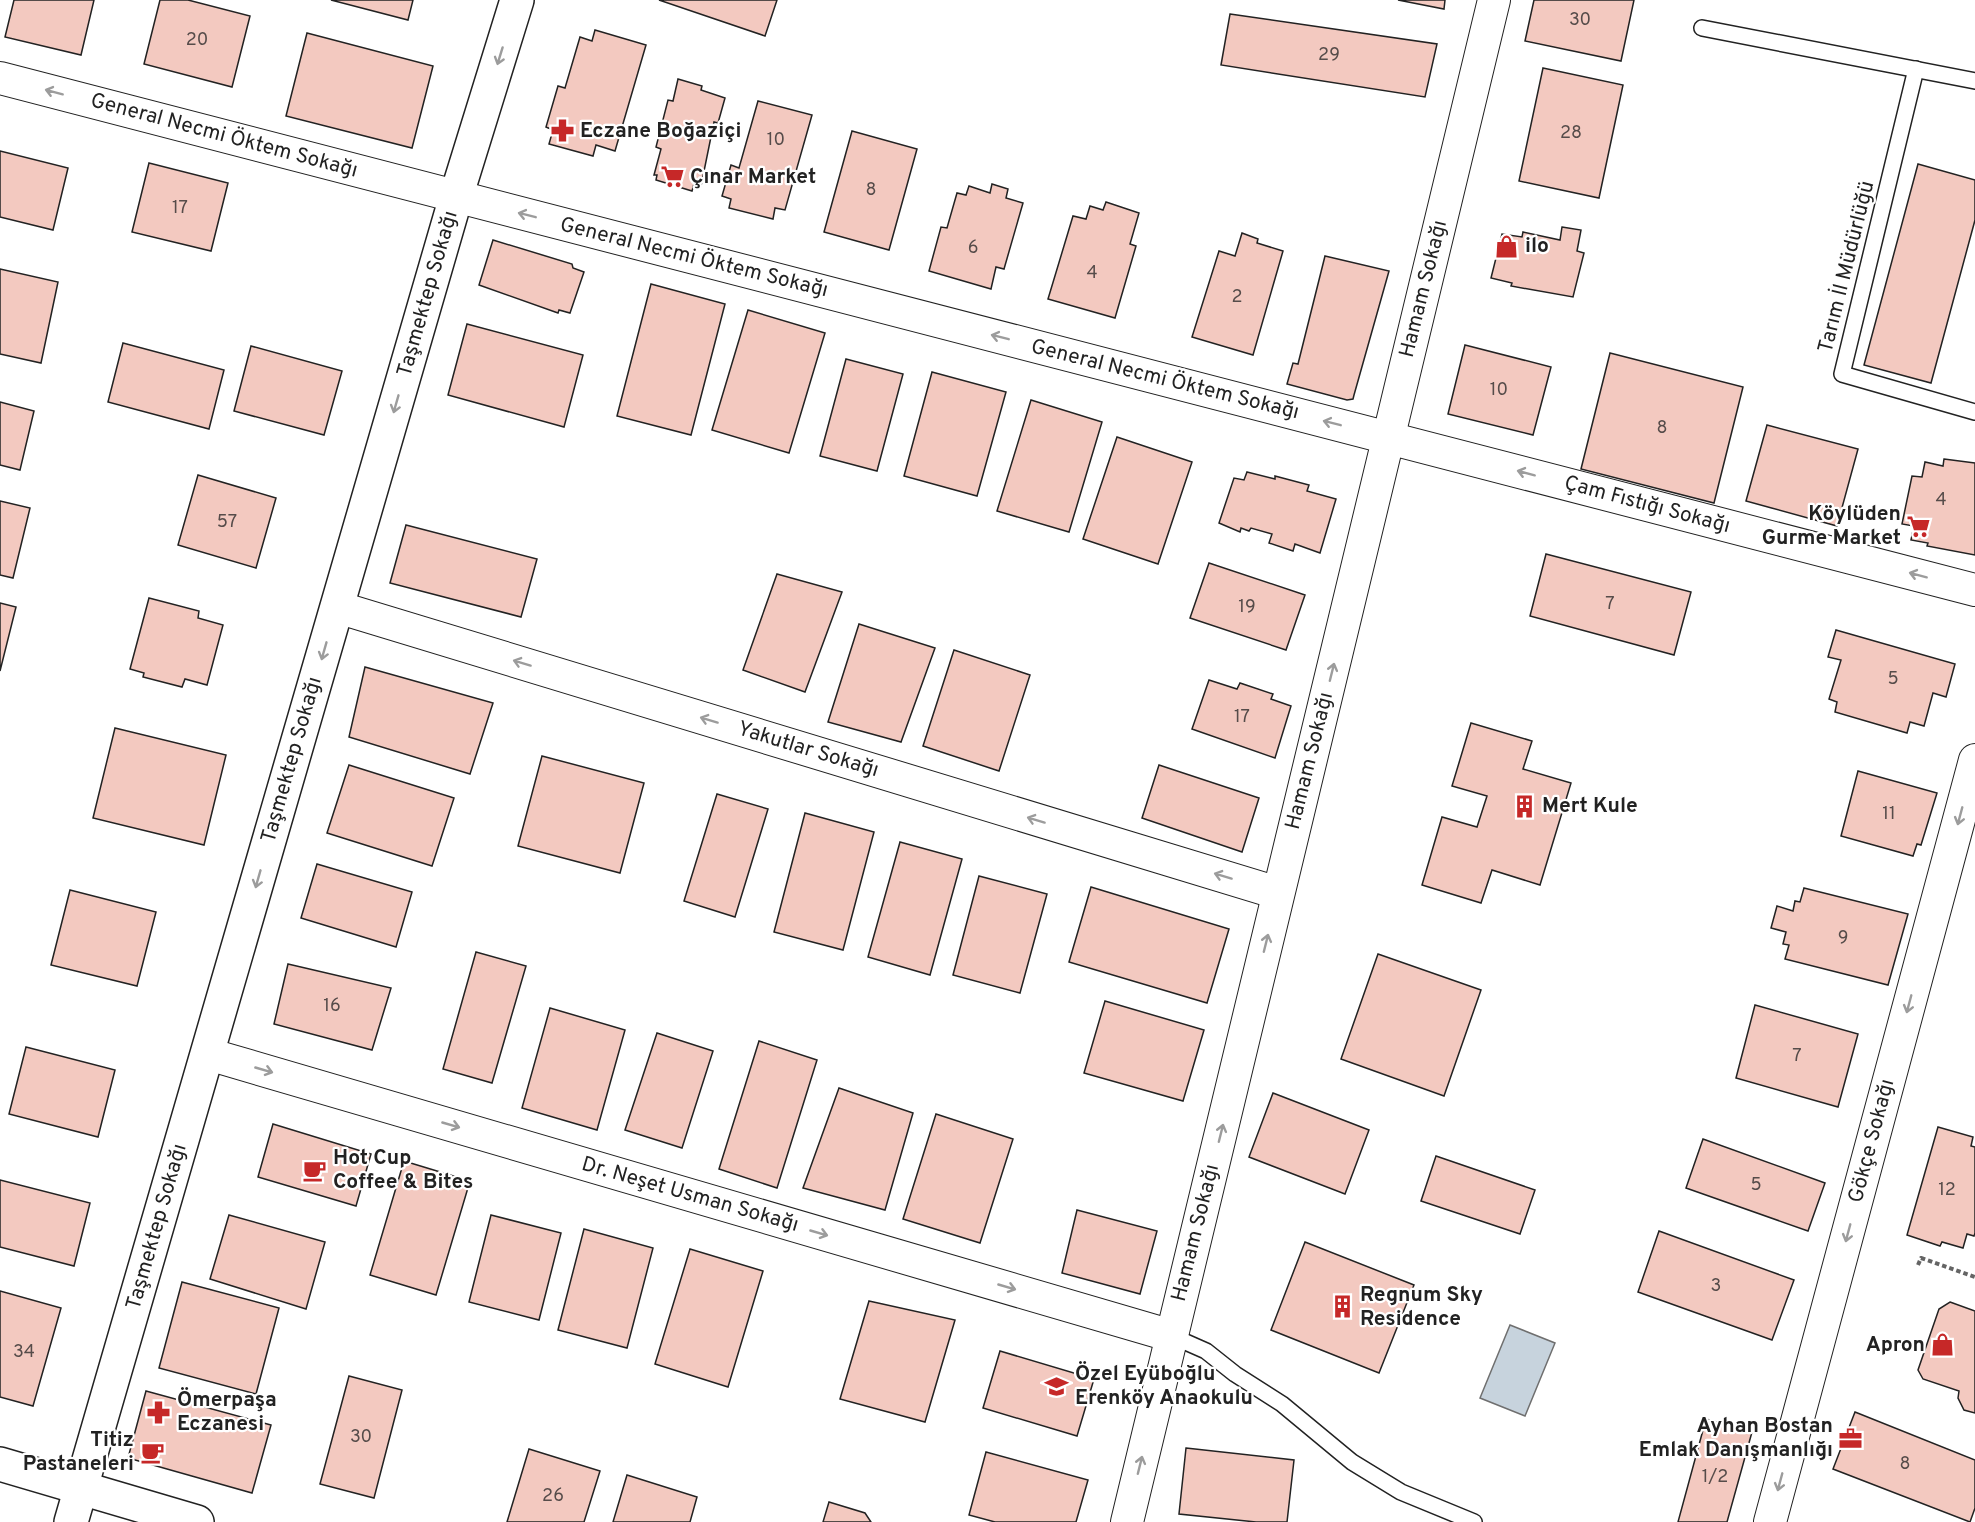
<svg xmlns="http://www.w3.org/2000/svg" width="1975" height="1522" font-family="Overpass,sans-serif">
<rect width="100%" height="100%" fill="#fff"/>
<polygon fill="#c7d3dd" stroke="#6f6f6f" stroke-width="1.5" points="1510,1325 1555,1343 1525,1416 1480,1398"/>
<g fill="#f3c9c0" stroke="#222" stroke-width="1.5">
<polygon points="14,0 94,0 81,55 5,37"/>
<polygon points="160,0 188,0 250,16 232,87 144,64"/>
<polygon points="331,0 413,0 408,20"/>
<polygon points="659,0 777,0 765,36"/>
<polygon points="1398,0 1445,0 1444,9"/>
<polygon points="1534,0 1634,0 1621,61 1525,41"/>
<polygon points="1230,14 1437,44 1425,97 1221,65"/>
<polygon points="595,30 646,45 615,151 596,145 593,156 549,144 553,130 546,127 558,86 565,88 580,37 592,41"/>
<polygon points="307,33 433,66 412,148 286,116"/>
<polygon points="1543,68 1623,85 1599,198 1519,181"/>
<polygon points="678,79 702,86 701,90 725,98 718,123 714,122 701,186 694,184 692,191 656,180 657,175 654,175 661,149 656,147 668,100 673,101"/>
<polygon points="758,101 812,115 785,210 775,208 773,219 729,208 731,199 722,196 731,165 739,168"/>
<polygon points="852,131 917,149 889,250 824,232"/>
<polygon points="0,151 68,168 53,230 0,217"/>
<polygon points="149,163 228,183 211,251 132,232"/>
<polygon points="1918,164 1975,180 1975,220 1931,383 1864,365"/>
<polygon points="992,184 1008,189 1006,198 1023,203 1004,269 996,267 991,289 929,271 941,227 947,228 957,193 966,195 969,186 990,193"/>
<polygon points="1106,202 1139,213 1130,244 1136,246 1115,318 1048,299 1073,216 1086,219 1090,206 1103,210"/>
<polygon points="1562,227 1581,230 1577,251 1584,253 1573,297 1511,286 1512,283 1491,278 1502,234 1522,237 1523,232 1560,240"/>
<polygon points="1242,233 1258,239 1257,243 1283,251 1253,355 1192,337 1219,251 1235,256"/>
<polygon points="493,240 572,264 573,268 584,272 570,313 559,310 558,313 479,285"/>
<polygon points="1325,256 1389,271 1354,395 1353,399 1347,400 1287,384 1293,363 1298,364"/>
<polygon points="0,269 58,282 41,363 0,354"/>
<polygon points="651,284 725,304 691,435 617,416"/>
<polygon points="748,310 825,333 789,453 712,430"/>
<polygon points="467,324 583,355 564,427 448,395"/>
<polygon points="123,343 224,370 209,429 108,402"/>
<polygon points="1465,345 1551,367 1533,435 1448,414"/>
<polygon points="251,346 342,371 324,435 234,411"/>
<polygon points="1610,353 1743,387 1714,503 1581,469"/>
<polygon points="846,359 903,374 877,471 820,456"/>
<polygon points="932,372 1006,392 977,496 904,476"/>
<polygon points="1031,400 1102,422 1069,532 997,511"/>
<polygon points="0,402 34,411 20,470 0,465"/>
<polygon points="1767,425 1858,449 1837,526 1746,501"/>
<polygon points="1117,437 1192,462 1158,564 1083,539"/>
<polygon points="1944,459 1975,463 1975,555 1927,546 1928,543 1911,540 1914,526 1902,524 1912,476 1922,477 1925,462 1943,466"/>
<polygon points="1247,472 1275,479 1275,476 1309,485 1307,491 1336,499 1320,553 1295,544 1293,551 1269,543 1272,534 1251,528 1249,531 1241,528 1240,532 1219,523 1234,478 1244,480"/>
<polygon points="198,475 276,498 256,568 178,545"/>
<polygon points="0,501 30,508 13,578 0,575"/>
<polygon points="406,525 537,559 521,617 390,583"/>
<polygon points="1546,554 1691,592 1674,655 1530,616"/>
<polygon points="1209,563 1305,595 1286,650 1190,618"/>
<polygon points="777,574 842,592 805,692 743,670"/>
<polygon points="149,598 199,611 198,618 223,625 207,685 185,679 182,687 143,677 144,673 130,669"/>
<polygon points="0,603 16,607 0,671"/>
<polygon points="859,624 935,648 901,742 828,722"/>
<polygon points="1836,630 1955,664 1946,697 1933,693 1924,726 1910,722 1907,733 1835,712 1837,702 1829,699 1841,660 1828,657"/>
<polygon points="954,650 1030,675 999,771 923,746"/>
<polygon points="365,667 493,703 470,774 349,737"/>
<polygon points="1209,680 1237,689 1240,683 1273,694 1271,699 1291,706 1275,758 1192,729"/>
<polygon points="1471,723 1532,741 1523,769 1571,783 1540,885 1492,870 1481,903 1422,885 1442,817 1477,827 1487,796 1452,786"/>
<polygon points="115,728 226,755 204,845 93,818"/>
<polygon points="542,756 644,783 620,873 518,846"/>
<polygon points="349,765 454,798 432,866 327,833"/>
<polygon points="1159,765 1259,798 1242,852 1142,818"/>
<polygon points="1858,771 1937,793 1921,845 1917,844 1913,856 1841,836"/>
<polygon points="717,794 768,809 735,917 684,901"/>
<polygon points="805,813 874,832 843,950 774,932"/>
<polygon points="900,842 962,859 930,975 868,957"/>
<polygon points="317,864 412,892 396,947 301,918"/>
<polygon points="979,876 1047,894 1020,993 953,975"/>
<polygon points="1091,887 1229,929 1207,1003 1069,962"/>
<polygon points="1804,888 1908,914 1888,985 1785,959 1789,945 1783,944 1786,932 1771,928 1777,906 1793,911 1795,901 1800,902"/>
<polygon points="70,890 156,912 137,986 51,965"/>
<polygon points="476,952 526,966 492,1083 443,1069"/>
<polygon points="1378,954 1481,990 1444,1096 1341,1059"/>
<polygon points="288,964 391,988 372,1050 274,1024"/>
<polygon points="1105,1001 1204,1030 1183,1101 1084,1073"/>
<polygon points="1755,1005 1858,1034 1838,1107 1736,1078"/>
<polygon points="550,1008 625,1030 597,1130 522,1108"/>
<polygon points="657,1033 713,1051 682,1148 625,1130"/>
<polygon points="759,1041 817,1060 777,1188 719,1169"/>
<polygon points="26,1047 115,1070 98,1137 9,1114"/>
<polygon points="839,1088 913,1113 885,1210 803,1188"/>
<polygon points="1273,1093 1369,1130 1345,1194 1249,1157"/>
<polygon points="936,1114 1013,1139 980,1243 903,1219"/>
<polygon points="273,1124 371,1154 356,1206 258,1177"/>
<polygon points="1938,1127 1973,1137 1971,1146 1975,1147 1975,1233 1974,1236 1967,1234 1963,1248 1942,1242 1940,1246 1907,1235"/>
<polygon points="1703,1139 1825,1183 1808,1231 1686,1188"/>
<polygon points="1436,1156 1535,1190 1520,1234 1421,1201"/>
<polygon points="404,1161 470,1181 436,1295 370,1275"/>
<polygon points="0,1180 90,1203 74,1266 0,1247"/>
<polygon points="1077,1210 1157,1231 1140,1294 1062,1273"/>
<polygon points="229,1215 325,1242 306,1309 210,1279"/>
<polygon points="491,1215 561,1233 539,1320 469,1302"/>
<polygon points="584,1229 653,1248 627,1348 558,1330"/>
<polygon points="1659,1231 1794,1280 1772,1340 1638,1292"/>
<polygon points="1305,1242 1414,1285 1379,1373 1271,1330"/>
<polygon points="690,1249 763,1271 728,1387 655,1364"/>
<polygon points="182,1282 279,1308 256,1394 159,1368"/>
<polygon points="0,1291 61,1308 33,1406 0,1397"/>
<polygon points="869,1301 955,1320 925,1422 840,1399"/>
<polygon points="1950,1302 1975,1311 1975,1413 1964,1410 1958,1398 1959,1391 1923,1379 1918,1370 1939,1309"/>
<polygon points="1000,1351 1094,1379 1077,1436 983,1408"/>
<polygon points="349,1376 402,1390 374,1498 320,1484"/>
<polygon points="146,1391 271,1425 252,1493 128,1458"/>
<polygon points="1855,1412 1975,1460 1975,1508 1970,1522 1833,1469"/>
<polygon points="1706,1419 1752,1432 1727,1522 1678,1522"/>
<polygon points="1186,1448 1294,1460 1287,1522 1256,1522 1179,1514"/>
<polygon points="529,1449 600,1471 584,1522 507,1522"/>
<polygon points="986,1452 1088,1480 1076,1522 995,1522 969,1515"/>
<polygon points="627,1475 697,1497 690,1522 613,1522"/>
<polygon points="829,1502 865,1513 871,1522 823,1522"/>
</g>
<g fill="none" stroke-linecap="round" stroke-linejoin="round">
<defs>
<g id="lane">
<polyline points="1702,28 1975,81"/>
<polyline points="1916,69 1842,374 1975,412"/>
<polyline points="1172,1336 1206,1351 1235,1374 1282,1404 1352,1462 1401,1492 1474,1522"/>
</g>
<g id="street">
<polyline points="0,78 1975,590"/>
<polyline points="337,607 1278,893"/>
<polyline points="208,1054 1172,1336"/>
<polyline points="1127,1522 1494,0"/>
<polyline points="1770,1522 1975,760"/>
</g>
<g id="secondary">
<polyline points="0,1464 197,1522"/>
<polyline points="71,1522 456,197 517,0"/>
</g>
</defs>
<use href="#lane" stroke="#222" stroke-width="18"/>
<use href="#street" stroke="#222" stroke-width="34"/>
<use href="#secondary" stroke="#222" stroke-width="36"/>
<polyline stroke="#646464" stroke-width="4" stroke-dasharray="4.5 3" stroke-linecap="butt" points="1918,1265 1921,1258 1975,1277"/>
<use href="#lane" stroke="#fff" stroke-width="15"/>
<use href="#street" stroke="#fff" stroke-width="32"/>
<use href="#secondary" stroke="#fff" stroke-width="33"/>
</g>
<defs><path id="oneway-shaft" d="M-6 0H5M1.5-3L5.5 0L1.5 3" fill="none" stroke-width="1.6" stroke-linecap="round" stroke-linejoin="round" transform="scale(1.5)"/></defs>
<g stroke="#9c9c9c">
<use href="#oneway-shaft" transform="translate(500 56) rotate(107)"/>
<use href="#oneway-shaft" transform="translate(54 92) rotate(-165)"/>
<use href="#oneway-shaft" transform="translate(527 215) rotate(-166)"/>
<use href="#oneway-shaft" transform="translate(1000 337) rotate(-166)"/>
<use href="#oneway-shaft" transform="translate(396 404) rotate(106)"/>
<use href="#oneway-shaft" transform="translate(1332 423) rotate(-166)"/>
<use href="#oneway-shaft" transform="translate(1526 473) rotate(-165)"/>
<use href="#oneway-shaft" transform="translate(1918 575) rotate(-165)"/>
<use href="#oneway-shaft" transform="translate(324 651) rotate(106)"/>
<use href="#oneway-shaft" transform="translate(522 663) rotate(-163)"/>
<use href="#oneway-shaft" transform="translate(1332 672) rotate(-76)"/>
<use href="#oneway-shaft" transform="translate(709 720) rotate(-163)"/>
<use href="#oneway-shaft" transform="translate(1960 816) rotate(105)"/>
<use href="#oneway-shaft" transform="translate(1036 820) rotate(-163)"/>
<use href="#oneway-shaft" transform="translate(1223 876) rotate(-163)"/>
<use href="#oneway-shaft" transform="translate(258 879) rotate(106)"/>
<use href="#oneway-shaft" transform="translate(1266 943) rotate(-76)"/>
<use href="#oneway-shaft" transform="translate(1909 1004) rotate(105)"/>
<use href="#oneway-shaft" transform="translate(264 1070) rotate(16)"/>
<use href="#oneway-shaft" transform="translate(451 1125) rotate(16)"/>
<use href="#oneway-shaft" transform="translate(1221 1133) rotate(-76)"/>
<use href="#oneway-shaft" transform="translate(819 1233) rotate(16)"/>
<use href="#oneway-shaft" transform="translate(1848 1233) rotate(105)"/>
<use href="#oneway-shaft" transform="translate(1007 1287) rotate(16)"/>
<use href="#oneway-shaft" transform="translate(1140 1465) rotate(-76)"/>
<use href="#oneway-shaft" transform="translate(1780 1482) rotate(105)"/>
</g>
<defs>
<symbol id="pharmacy-bare" viewBox="-9 -9 18 18"><path d="M-2-6h4v4h4v4h-4v4h-4v-4h-4v-4h4Z" fill="#c62828" stroke="#fff" stroke-width="2.5" paint-order="stroke"/></symbol>
<symbol id="supermarket-bare" viewBox="-9 -9 18 18"><path d="M-6-5.5h2.5l.6 2H6L4.5 2H-2.5L-4.4-4H-6ZM-1.5 3.2a1.3 1.3 0 1 0 .1 0ZM3 3.2a1.3 1.3 0 1 0 .1 0Z" fill="#c62828" stroke="#fff" stroke-width="2.5" paint-order="stroke"/></symbol>
<symbol id="shop-bare" viewBox="-9 -9 18 18"><path d="M-5-2.5h2.3a2.7 3.5 0 0 1 5.4 0H5L5.5 6h-11ZM-1.5-2.5h3a1.5 2.3 0 0 0-3 0Z" fill="#c62828" stroke="#fff" stroke-width="2.5" paint-order="stroke"/></symbol>
<symbol id="building-bare" viewBox="-9 -9 18 18"><path d="M-4-6H4V6H1V3H-1V6H-4ZM-2.5-4.3h1.7v1.8h-1.7ZM.8-4.3h1.7v1.8H.8ZM-2.5-1h1.7V.8h-1.7ZM.8-1h1.7V.8H.8Z" fill="#c62828" stroke="#fff" stroke-width="2.5" paint-order="stroke"/></symbol>
<symbol id="cafe-bare" viewBox="-9 -9 18 18"><path d="M-5.5-4.5H6V0H3Q3 3.5 0 3.5H-2.5Q-5.5 3.5-5.5 0ZM3-3.2v2h1.7v-2ZM-6 4.5H4V6H-6Z" fill="#c62828" stroke="#fff" stroke-width="2.5" paint-order="stroke"/></symbol>
<symbol id="school-bare" viewBox="-9 -9 18 18"><path d="M0-5L7-2L0 1L-7-2ZM-4 1L0 2.5L4 1V4Q0 6-4 4Z" fill="#c62828" stroke="#fff" stroke-width="2.5" paint-order="stroke"/></symbol>
<symbol id="office-bare" viewBox="-9 -9 18 18"><path d="M-6-3h4V-5.5h4V-3h4V5H-6ZM-1-4.5V-3h2v-1.5ZM-6 0V1H6V0Z" fill="#c62828" stroke="#fff" stroke-width="2.5" paint-order="stroke"/></symbol>
</defs>
<g fill-rule="evenodd">
<use href="#pharmacy-bare" x="546" y="114" width="33" height="33"/>
<use href="#supermarket-bare" x="656" y="160" width="33" height="33"/>
<use href="#shop-bare" x="1490" y="230" width="33" height="33"/>
<use href="#supermarket-bare" x="1902" y="510" width="33" height="33"/>
<use href="#building-bare" x="1508" y="790" width="33" height="33"/>
<use href="#cafe-bare" x="298" y="1154" width="33" height="33"/>
<use href="#building-bare" x="1326" y="1290" width="33" height="33"/>
<use href="#shop-bare" x="1926" y="1328" width="33" height="33"/>
<use href="#school-bare" x="1040" y="1370" width="33" height="33"/>
<use href="#pharmacy-bare" x="142" y="1396" width="33" height="33"/>
<use href="#office-bare" x="1834" y="1422" width="33" height="33"/>
<use href="#cafe-bare" x="136" y="1436" width="33" height="33"/>
</g>
<g text-anchor="middle" dominant-baseline="central" stroke-width="4.5" stroke-linejoin="round" paint-order="stroke">
<g font-size="18" fill="#564c4a">
<text x="1580" y="20">30</text>
<text x="197" y="40">20</text>
<text x="1329" y="55">29</text>
<text x="1571" y="133">28</text>
<text x="776" y="140">10</text>
<text x="871" y="190">8</text>
<text x="180" y="208">17</text>
<text x="973" y="248">6</text>
<text x="1092" y="273">4</text>
<text x="1237" y="297">2</text>
<text x="1499" y="390">10</text>
<text x="1662" y="428">8</text>
<text x="1941" y="500">4</text>
<text x="227" y="522">57</text>
<text x="1610" y="604">7</text>
<text x="1247" y="607">19</text>
<text x="1893" y="679">5</text>
<text x="1242" y="717">17</text>
<text x="1889" y="814">11</text>
<text x="1843" y="938">9</text>
<text x="332" y="1006">16</text>
<text x="1797" y="1056">7</text>
<text x="1756" y="1185">5</text>
<text x="1947" y="1190">12</text>
<text x="1716" y="1286">3</text>
<text x="24" y="1352">34</text>
<text x="361" y="1437">30</text>
<text x="1905" y="1464">8</text>
<text x="1715" y="1477">1/2</text>
<text x="553" y="1496">26</text>
</g>
<g font-size="21" font-weight="bold" fill="#222" stroke="#fff" text-anchor="start">
<text x="580" y="131">Eczane Boğaziçi</text>
<text x="690" y="177">Çınar Market</text>
<text x="1525" y="246">ilo</text>
<text x="1901" y="514" text-anchor="end">Köylüden<tspan x="1901" dy="24">Gurme Market</tspan></text>
<text x="1542" y="806">Mert Kule</text>
<text x="333" y="1158">Hot Cup<tspan x="333" dy="24">Coffee &amp; Bites</tspan></text>
<text x="1360" y="1295">Regnum Sky<tspan x="1360" dy="24">Residence</tspan></text>
<text x="1925" y="1345" text-anchor="end">Apron</text>
<text x="1075" y="1374">Özel Eyüboğlu<tspan x="1075" dy="24">Erenköy Anaokulu</tspan></text>
<text x="177" y="1400">Ömerpaşa<tspan x="177" dy="24">Eczanesi</tspan></text>
<text x="1833" y="1426" text-anchor="end">Ayhan Bostan<tspan x="1833" dy="24">Emlak Danışmanlığı</tspan></text>
<text x="134" y="1440" text-anchor="end">Titiz<tspan x="134" dy="24">Pastaneleri</tspan></text>
</g>
<g font-size="21" fill="#222" stroke="#fff">
<text transform="translate(224 136) rotate(15)">General Necmi Öktem Sokağı</text>
<text transform="translate(694 258) rotate(14)">General Necmi Öktem Sokağı</text>
<text transform="translate(1847 267) rotate(-76)">Tarım İl Müdürlüğü</text>
<text transform="translate(1424 289) rotate(-76)">Hamam Sokağı</text>
<text transform="translate(428 294) rotate(-74)">Taşmektep Sokağı</text>
<text transform="translate(1165 380) rotate(14)">General Necmi Öktem Sokağı</text>
<text transform="translate(1647 505) rotate(15)">Çam Fıstığı Sokağı</text>
<text transform="translate(808 750) rotate(17)">Yakutlar Sokağı</text>
<text transform="translate(292 760) rotate(-74)">Taşmektep Sokağı</text>
<text transform="translate(1310 761) rotate(-76)">Hamam Sokağı</text>
<text transform="translate(1872 1141) rotate(-75)">Gökçe Sokağı</text>
<text transform="translate(690 1195) rotate(16)">Dr. Neşet Usman Sokağı</text>
<text transform="translate(157 1227) rotate(-74)">Taşmektep Sokağı</text>
<text transform="translate(1196 1233) rotate(-76)">Hamam Sokağı</text>
</g>
</g>
</svg>
